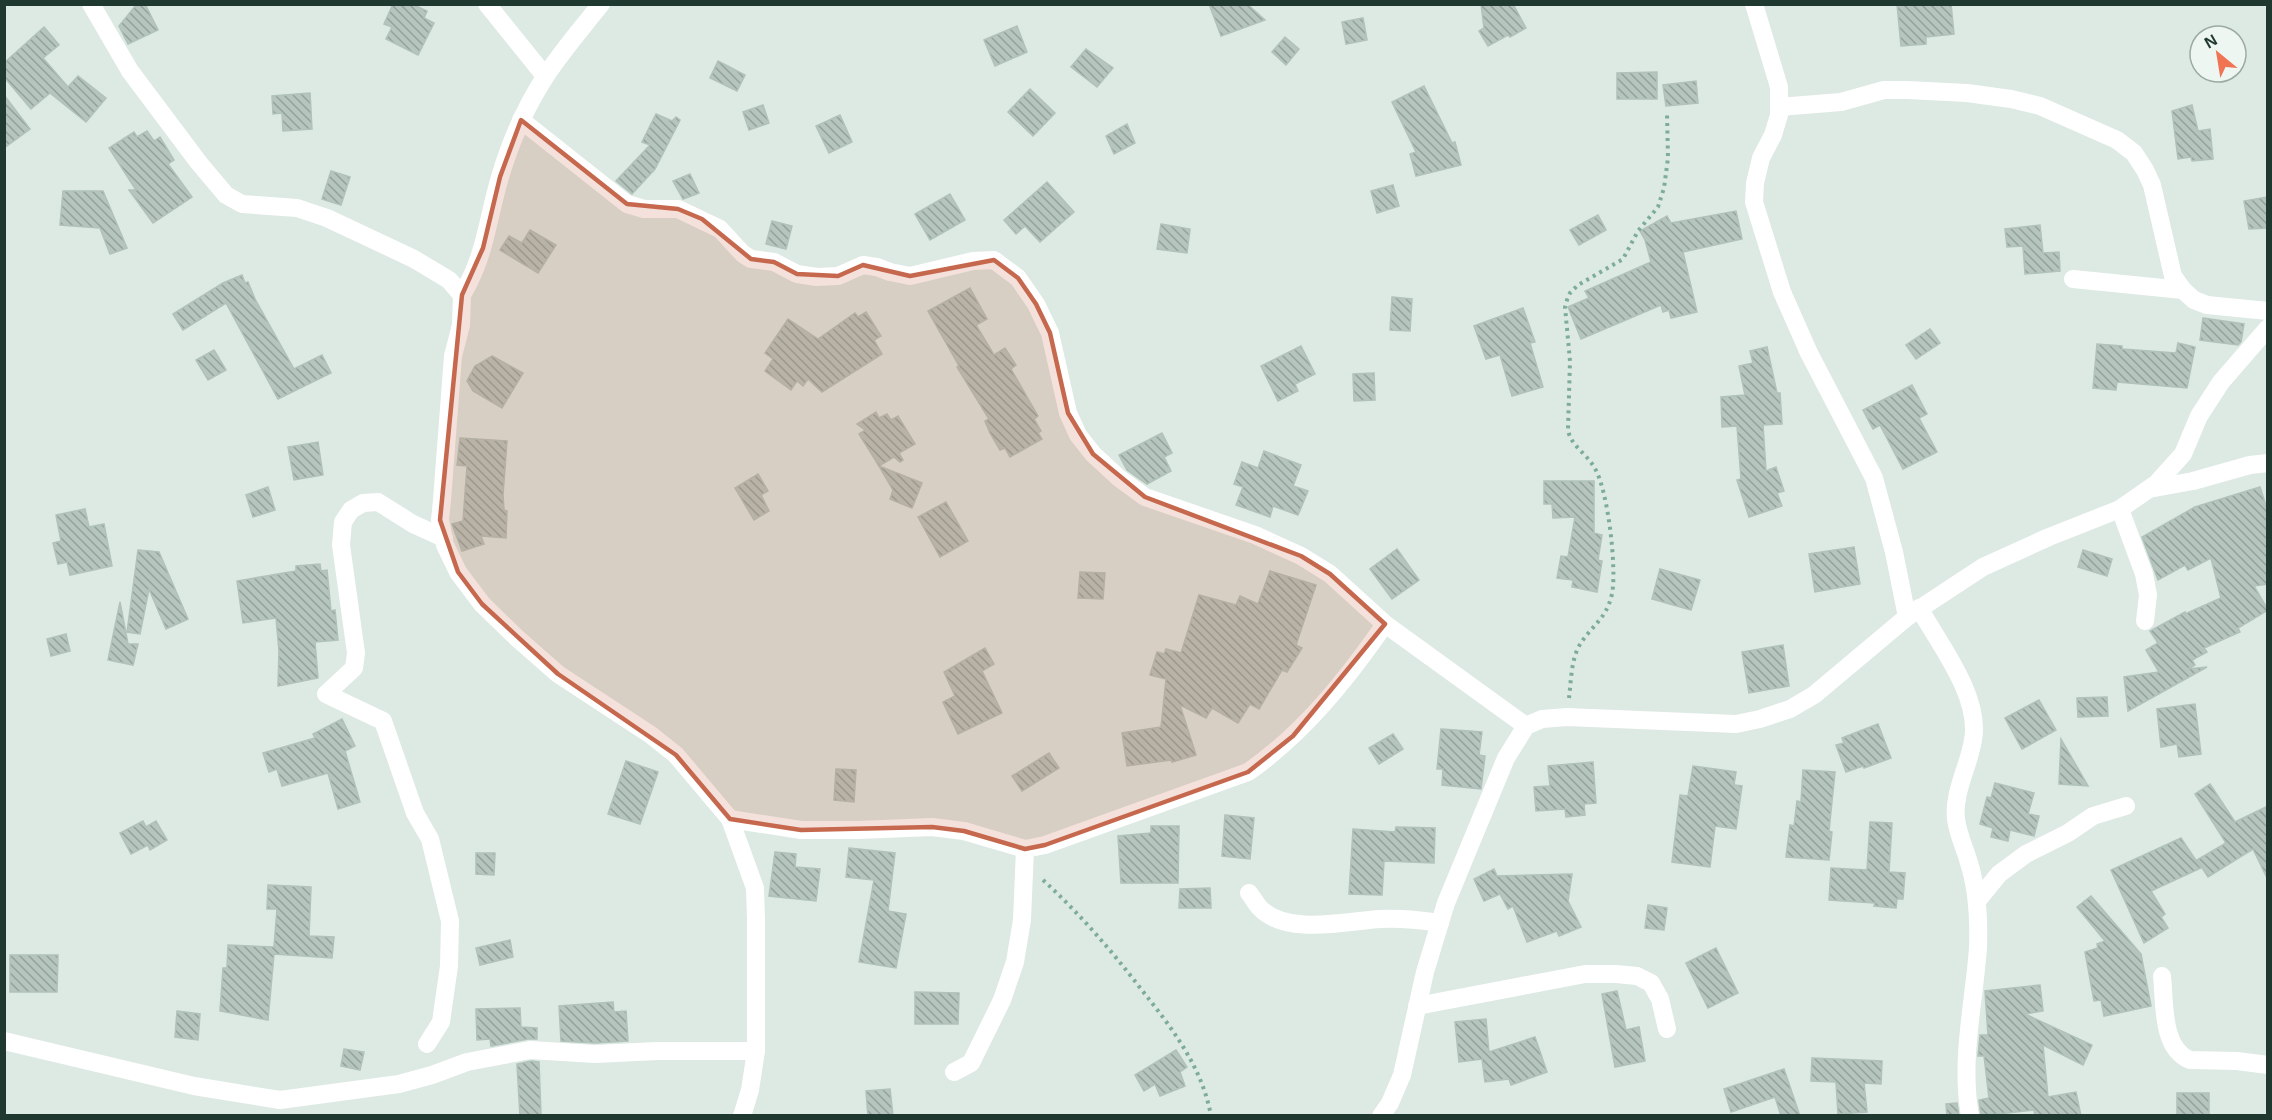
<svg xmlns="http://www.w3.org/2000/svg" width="2272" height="1120" font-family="Arial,sans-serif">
<defs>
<pattern id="building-back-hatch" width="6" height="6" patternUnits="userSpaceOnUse" patternTransform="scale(1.5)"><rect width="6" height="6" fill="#b6c6bf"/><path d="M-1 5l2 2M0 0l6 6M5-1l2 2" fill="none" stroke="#93a29c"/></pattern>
</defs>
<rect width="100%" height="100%" fill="#dde9e3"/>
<g fill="url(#building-back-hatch)" stroke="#b0c2ba" stroke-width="1.5">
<polygon points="137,4 145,4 158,30 128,44 119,26"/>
<polygon points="393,4 412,4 427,11 424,18 434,23 418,55 386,39 392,27 384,24"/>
<polygon points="1209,4 1247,4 1265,20 1221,36"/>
<polygon points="1481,4 1513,4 1526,28 1510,37 1508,35 1488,46 1479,31 1484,28"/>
<polygon points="1897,4 1951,4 1954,34 1926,37 1926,44 1901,46"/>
<polygon points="1363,18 1367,40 1346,44 1342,22"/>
<polygon points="1017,26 1027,52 995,66 984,40"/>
<polygon points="44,27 59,45 43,58 68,87 78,76 106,98 86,122 50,93 31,109 4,77 4,63"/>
<polygon points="1285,37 1299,49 1286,65 1272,52"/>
<polygon points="1086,49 1113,68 1097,87 1071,67"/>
<polygon points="718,61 745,75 737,91 710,78"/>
<polygon points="1657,72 1657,99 1617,99 1617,73"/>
<polygon points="1696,81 1698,103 1666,106 1663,85"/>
<polygon points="1424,86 1452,143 1455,142 1461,165 1416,176 1410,154 1416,152 1392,102"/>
<polygon points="1030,89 1055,113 1033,136 1008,112"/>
<polygon points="310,93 312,129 283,131 282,113 273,114 272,96"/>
<polygon points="4,95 30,129 4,148"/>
<polygon points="763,105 769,123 749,130 743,112"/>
<polygon points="2192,105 2198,131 2210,129 2213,159 2192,161 2191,157 2178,159 2172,111"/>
<polygon points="656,114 672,121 676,117 680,120 655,169 632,194 616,181 650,145 642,142"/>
<polygon points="840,115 852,142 829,153 816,126"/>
<polygon points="1127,124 1135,143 1114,154 1106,136"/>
<polygon points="147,131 154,141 160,137 174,160 168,164 192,197 153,223 129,190 136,190 109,148 134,132 137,137"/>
<polygon points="331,171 350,177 341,205 322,199"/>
<polygon points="690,174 699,193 683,199 673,181"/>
<polygon points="1047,182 1074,212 1040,242 1025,226 1016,234 1004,220"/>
<polygon points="1393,185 1399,206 1377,213 1371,191"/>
<polygon points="63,191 103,191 127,248 110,254 100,228 60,225"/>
<polygon points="950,194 965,220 930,240 915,214"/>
<polygon points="2268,197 2268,228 2249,229 2244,201"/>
<polygon points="1736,211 1742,239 1683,252 1697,312 1671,318 1669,310 1663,312 1661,305 1581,339 1568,307 1589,298 1585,291 1651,262 1645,240 1640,231 1667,216 1671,223"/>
<polygon points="1598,215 1606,230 1579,245 1570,230"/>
<polygon points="772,221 792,226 786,249 766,244"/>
<polygon points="1161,224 1190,229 1187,253 1157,249"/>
<polygon points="2040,225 2043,253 2059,252 2060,271 2025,274 2023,246 2007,247 2005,229"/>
<polygon points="530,230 556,245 538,273 500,250 509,236 522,243"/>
<polygon points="242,275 245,283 248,282 255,299 294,369 322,355 331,373 278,399 226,303 183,330 173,314 223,283"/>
<polygon points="970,288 987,319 976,325 994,355 1005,348 1016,365 1011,369 1038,416 1034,419 1041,431 1038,433 1042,439 1010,457 1005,448 1000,450 990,433 985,421 989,419 957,367 959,366 928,311"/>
<polygon points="1392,297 1412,299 1410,331 1390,330"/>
<polygon points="1523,308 1535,342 1530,343 1543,387 1512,396 1500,355 1486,359 1474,326"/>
<polygon points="866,312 881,336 874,340 882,354 822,392 808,379 803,386 797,381 791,390 765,371 773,359 765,353 788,319 818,339 855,313 858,317"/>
<polygon points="2203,318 2244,324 2241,342 2238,345 2200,340"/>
<polygon points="1930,329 1940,343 1916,359 1906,345"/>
<polygon points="2178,343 2195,347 2187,388 2117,382 2116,390 2093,388 2097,344 2122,346 2122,349 2176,353"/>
<polygon points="1301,346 1315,374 1295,384 1298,391 1278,401 1261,366"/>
<polygon points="1767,347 1777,393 1780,393 1782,424 1763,425 1766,471 1776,467 1784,491 1777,493 1782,506 1749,517 1737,480 1741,479 1737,426 1722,427 1721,397 1745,395 1739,366 1753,363 1750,351"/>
<polygon points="214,350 226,370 208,380 196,360"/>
<polygon points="492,356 523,373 502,408 473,391 467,381 475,366"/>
<polygon points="1374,373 1375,400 1354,401 1353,374"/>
<polygon points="1912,385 1927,414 1919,418 1937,452 1903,469 1880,425 1873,429 1863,410"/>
<polygon points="876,412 879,418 887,414 891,420 898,416 915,444 899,453 903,460 900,462 894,457 879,466 859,434 865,430 857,424"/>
<polygon points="1162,433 1172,453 1164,457 1171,471 1147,484 1127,470 1119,455"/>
<polygon points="460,438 507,441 503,495 504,510 507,511 506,538 481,536 484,544 462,551 452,524 463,521 467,466 457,465"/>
<polygon points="318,442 323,475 294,480 288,447"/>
<polygon points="1264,451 1301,465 1293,486 1308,491 1298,515 1273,506 1270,517 1236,505 1243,487 1234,484 1242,462 1258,468"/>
<polygon points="879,466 922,483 912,508 890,499 893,490"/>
<polygon points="758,474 768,491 761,495 769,511 754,520 735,488"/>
<polygon points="1544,481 1594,481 1594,533 1602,535 1598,560 1602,561 1597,592 1572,587 1573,580 1557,578 1561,556 1568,557 1575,517 1553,518 1552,504 1544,504"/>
<polygon points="268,487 275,510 253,517 246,495"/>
<polygon points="2260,487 2268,512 2268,584 2254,586 2268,610 2238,628 2240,632 2204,648 2207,652 2192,660 2195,665 2188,669 2207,667 2128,711 2124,677 2159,672 2146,650 2158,643 2150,631 2185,612 2185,614 2221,598 2211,558 2188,570 2185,565 2158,580 2142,537 2195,507"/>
<polygon points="946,502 968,541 940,557 918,517"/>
<polygon points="85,509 89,527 104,524 112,566 70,575 67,562 58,564 53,543 61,541 56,515"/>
<polygon points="1854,547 1860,584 1815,592 1809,554"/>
<polygon points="1397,549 1419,580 1392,599 1370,569"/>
<polygon points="138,550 159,552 188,619 166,629 149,589 140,634 127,632"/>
<polygon points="2083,550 2112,559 2107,576 2078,567"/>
<polygon points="320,564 321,571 327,570 331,611 335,610 338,640 315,642 318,678 278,686 279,651 276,618 243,623 237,581 296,571 296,566"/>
<polygon points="1660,569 1700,580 1691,610 1652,599"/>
<polygon points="1270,571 1316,585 1296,645 1302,648 1287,672 1282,670 1259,709 1250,704 1238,723 1212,708 1206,718 1180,705 1196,755 1172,762 1171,760 1127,766 1122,733 1161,727 1166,679 1150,675 1157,652 1164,654 1166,649 1181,653 1199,595 1236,605 1240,596 1258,604"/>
<polygon points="1080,572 1105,573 1103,599 1078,598"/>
<polygon points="120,602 128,644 138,644 133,665 108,660"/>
<polygon points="66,634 70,651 51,656 47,639"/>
<polygon points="1783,645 1789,686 1749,693 1742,652"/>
<polygon points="985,648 994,664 982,671 1002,713 958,734 943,702 955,696 944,672"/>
<polygon points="2107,697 2108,716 2078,717 2077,698"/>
<polygon points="2039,700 2056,730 2022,749 2005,718"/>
<polygon points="2195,704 2201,754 2179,757 2177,744 2161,747 2157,709"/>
<polygon points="342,719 355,746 345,751 360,802 338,809 328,773 282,786 277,769 269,772 263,753 315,738 313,734"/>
<polygon points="1878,724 1891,758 1864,768 1863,766 1846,772 1836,745 1844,743 1842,738"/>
<polygon points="1441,729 1482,732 1479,755 1485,756 1481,789 1442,785 1443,769 1437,769"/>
<polygon points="1393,734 1403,749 1379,764 1369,748"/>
<polygon points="2061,739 2088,786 2059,784"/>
<polygon points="1049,753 1059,768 1022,791 1012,776"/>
<polygon points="626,761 658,772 640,824 608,814"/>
<polygon points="1593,762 1596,803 1584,804 1585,815 1566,817 1565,809 1536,811 1534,787 1550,786 1548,766"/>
<polygon points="1693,766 1736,772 1734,785 1742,786 1736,829 1715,826 1710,867 1672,862 1680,795 1688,796"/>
<polygon points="836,769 856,770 854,802 834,800"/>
<polygon points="1803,770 1835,772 1829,831 1832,832 1829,860 1786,857 1790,825 1794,826 1797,801 1801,802"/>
<polygon points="1995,783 2034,793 2028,814 2039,816 2034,836 2010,830 2008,841 1991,837 1993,828 1980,824 1987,797 1991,798"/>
<polygon points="2210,784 2235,822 2268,806 2268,880 2253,849 2208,877 2197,860 2226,843 2195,794"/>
<polygon points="1225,815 1254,818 1250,859 1222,856"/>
<polygon points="143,821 146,827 156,821 167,840 150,850 148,845 131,854 120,833"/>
<polygon points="1870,822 1892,823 1889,872 1905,873 1903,899 1897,899 1896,908 1874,906 1875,903 1829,900 1831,868 1867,870"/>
<polygon points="1151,826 1179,826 1178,883 1121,883 1118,836 1151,833"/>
<polygon points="1396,827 1435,828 1434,863 1384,861 1382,895 1349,894 1353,829 1395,832"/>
<polygon points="2181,838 2201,868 2151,891 2165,914 2161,917 2168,928 2144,943 2111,870"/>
<polygon points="849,848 895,853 888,911 906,914 896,968 859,962 874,880 846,877"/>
<polygon points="775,852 796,854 795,867 820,869 816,901 769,896"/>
<polygon points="476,853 495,853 494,875 476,874"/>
<polygon points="1494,869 1497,876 1572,874 1568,901 1581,927 1559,936 1557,931 1527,942 1513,906 1508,909 1500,894 1484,901 1474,879"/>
<polygon points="268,885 311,887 309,936 334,937 332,958 274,954 268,1020 220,1011 223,968 227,968 228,945 274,947 277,909 267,909"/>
<polygon points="1210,888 1211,908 1179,908 1180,889"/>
<polygon points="2091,896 2141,954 2151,1006 2104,1016 2101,1000 2094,1001 2085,952 2098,948 2097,944 2105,941 2077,907"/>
<polygon points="1648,905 1667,908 1664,930 1645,928"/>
<polygon points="510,940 513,957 480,965 476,948"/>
<polygon points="1716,948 1738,993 1708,1008 1686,963"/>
<polygon points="10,955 58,955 57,992 10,992"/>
<polygon points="2040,985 2043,1011 2025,1014 2092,1045 2083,1065 2043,1045 2048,1097 2076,1092 2081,1116 2035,1116 2034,1110 1981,1116 1979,1100 1989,1098 1984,1056 1978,1056 1980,1035 1988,1035 1985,991"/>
<polygon points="1617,991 1626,1030 1639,1027 1645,1061 1615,1067 1602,994"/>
<polygon points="915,992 959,993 958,1024 915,1024"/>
<polygon points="613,1002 614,1012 626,1011 628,1041 595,1043 561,1041 559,1006"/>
<polygon points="520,1008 521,1027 537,1028 537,1039 528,1039 491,1046 490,1039 477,1040 476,1009"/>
<polygon points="177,1011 200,1014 198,1040 175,1037"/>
<polygon points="1486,1019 1489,1052 1535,1037 1547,1072 1511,1085 1509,1079 1485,1082 1482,1059 1459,1062 1455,1022"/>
<polygon points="344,1049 364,1052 360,1070 341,1066"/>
<polygon points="1176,1050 1187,1067 1180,1072 1185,1086 1160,1096 1155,1084 1144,1091 1135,1075"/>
<polygon points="1812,1058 1882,1061 1881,1084 1864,1083 1867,1112 1838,1114 1836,1082 1811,1081"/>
<polygon points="531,1061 539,1062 541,1116 520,1116 517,1064"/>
<polygon points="1784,1069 1800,1116 1781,1116 1775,1097 1731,1112 1724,1089"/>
<polygon points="890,1089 893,1116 868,1116 866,1091"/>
<rect x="2177" y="1093" width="32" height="23"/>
<polygon points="1957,1103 1959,1116 1947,1116 1946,1104"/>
</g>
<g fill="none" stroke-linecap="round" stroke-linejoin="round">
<g stroke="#7eac9c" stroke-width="4" stroke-dasharray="3 4.5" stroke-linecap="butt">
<path d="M1569,698C1571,682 1571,663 1578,648C1589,627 1606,621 1612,594C1617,569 1608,488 1594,467C1586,453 1571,446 1568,430L1570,361L1565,307L1567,300L1570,293L1578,285L1623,259L1638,231L1658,207L1664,188L1668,158L1667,114"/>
<path d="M1043,880C1079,913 1111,950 1141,989C1171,1027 1202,1066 1211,1116"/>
</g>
<g stroke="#fff" stroke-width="18">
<polyline points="487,4 545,76"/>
<polyline points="1754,4 1779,87 1779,115 1773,135 1761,158 1755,183 1754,202 1782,292 1809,353 1874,478 1894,552 1907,617"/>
<polyline points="1779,107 1841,102 1884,90 1907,90 1967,93 2011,99 2040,106 2117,140 2134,153 2145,170 2152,185 2173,276 2183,290 2194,300 2207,305 2268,311"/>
<polyline points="521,120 627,204 644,209 678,209 720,229 743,254 751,259 774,262 797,274 817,277 838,276 863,265 877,267 890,272 910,276 973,261 994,260 1018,278 1036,304 1050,333 1068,413 1078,435 1093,454 1119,478 1145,497 1255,535 1301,556 1330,574 1385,624 1526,726"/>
<polyline points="2073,279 2183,290"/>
<path d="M462,295C486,254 487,221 500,177C510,143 525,108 545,77C561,52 582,28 601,4"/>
<polyline points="2149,489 2193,481 2250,465 2268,463"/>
<polyline points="2120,509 2144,574 2148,595 2145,621"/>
<path d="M1919,608C1940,645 1981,697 1973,740C1969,766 1953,792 1956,819C1958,835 1965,848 1969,863C1978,891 1979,919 1978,948C1974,1003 1960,1060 1970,1116"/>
<path d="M730,819L801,830H858L932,827L964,831L1025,849L1045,845L1248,772C1303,734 1347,679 1385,624"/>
<path d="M1249,893C1253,898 1256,904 1260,908C1286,936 1347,921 1380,919C1401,918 1420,920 1440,923"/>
<polyline points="1977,901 1999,874 2026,854 2068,833 2093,816 2126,806"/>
<path d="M2162,976C2165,1003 2161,1048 2190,1060L2237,1061L2268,1065"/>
<polyline points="1417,1006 1585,974 1616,974 1637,976 1651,983 1660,999 1667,1029"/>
<polyline points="4,1041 194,1086 280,1100 399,1084 432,1075 467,1062 530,1050 595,1054 658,1051 756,1051"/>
<polyline points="427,1044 441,1022 449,966 450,921 430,839 415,813 383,721 326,694 354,668 356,653 341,545 343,522 351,510 363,503 378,502 413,524 444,538"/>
<polyline points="954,1072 971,1063 1002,1000 1015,962 1022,920 1025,849"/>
<polyline points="1381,1116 1390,1103 1402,1075 1425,972 1446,903 1506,758 1526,726 1542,719 1567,717 1736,724 1760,719 1790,709 1814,695 1907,617 1983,567 2049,537 2120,509 2156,484 2183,454 2199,416 2221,382 2268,328"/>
</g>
<polyline stroke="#fff" stroke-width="18" points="91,4 130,71 199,163 226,195 242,204 297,208 327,218 414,259 449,280 462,295 461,325 453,356 442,500 440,520 445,545 458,572 482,604 517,638 558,674 651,735 676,755 730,819 755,888 756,920 756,1051 750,1090 742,1116"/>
</g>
<path fill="#c6684d" fill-opacity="0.2" stroke="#c6684d" stroke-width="4.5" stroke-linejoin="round" d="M521,120L627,204L678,209L702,219L751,259L774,262L797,274L838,276L863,265L910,276L994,260L1018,278L1036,304L1050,333L1068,413L1093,454L1145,497L1301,556L1330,574L1385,624L1293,736L1248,772L1045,845L1025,849L964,831L932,827L801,830L730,819L676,755L558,674L482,604L458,572L440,520L462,295L483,248L500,177Z"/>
<rect width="2272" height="1120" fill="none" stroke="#1f3830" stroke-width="12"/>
<g transform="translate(2218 54) rotate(330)"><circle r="28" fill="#edf6f1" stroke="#9baaa4" stroke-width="1.5"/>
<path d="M0-4.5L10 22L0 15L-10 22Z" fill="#f07454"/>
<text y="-9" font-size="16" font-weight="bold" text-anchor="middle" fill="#1f3830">N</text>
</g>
</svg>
